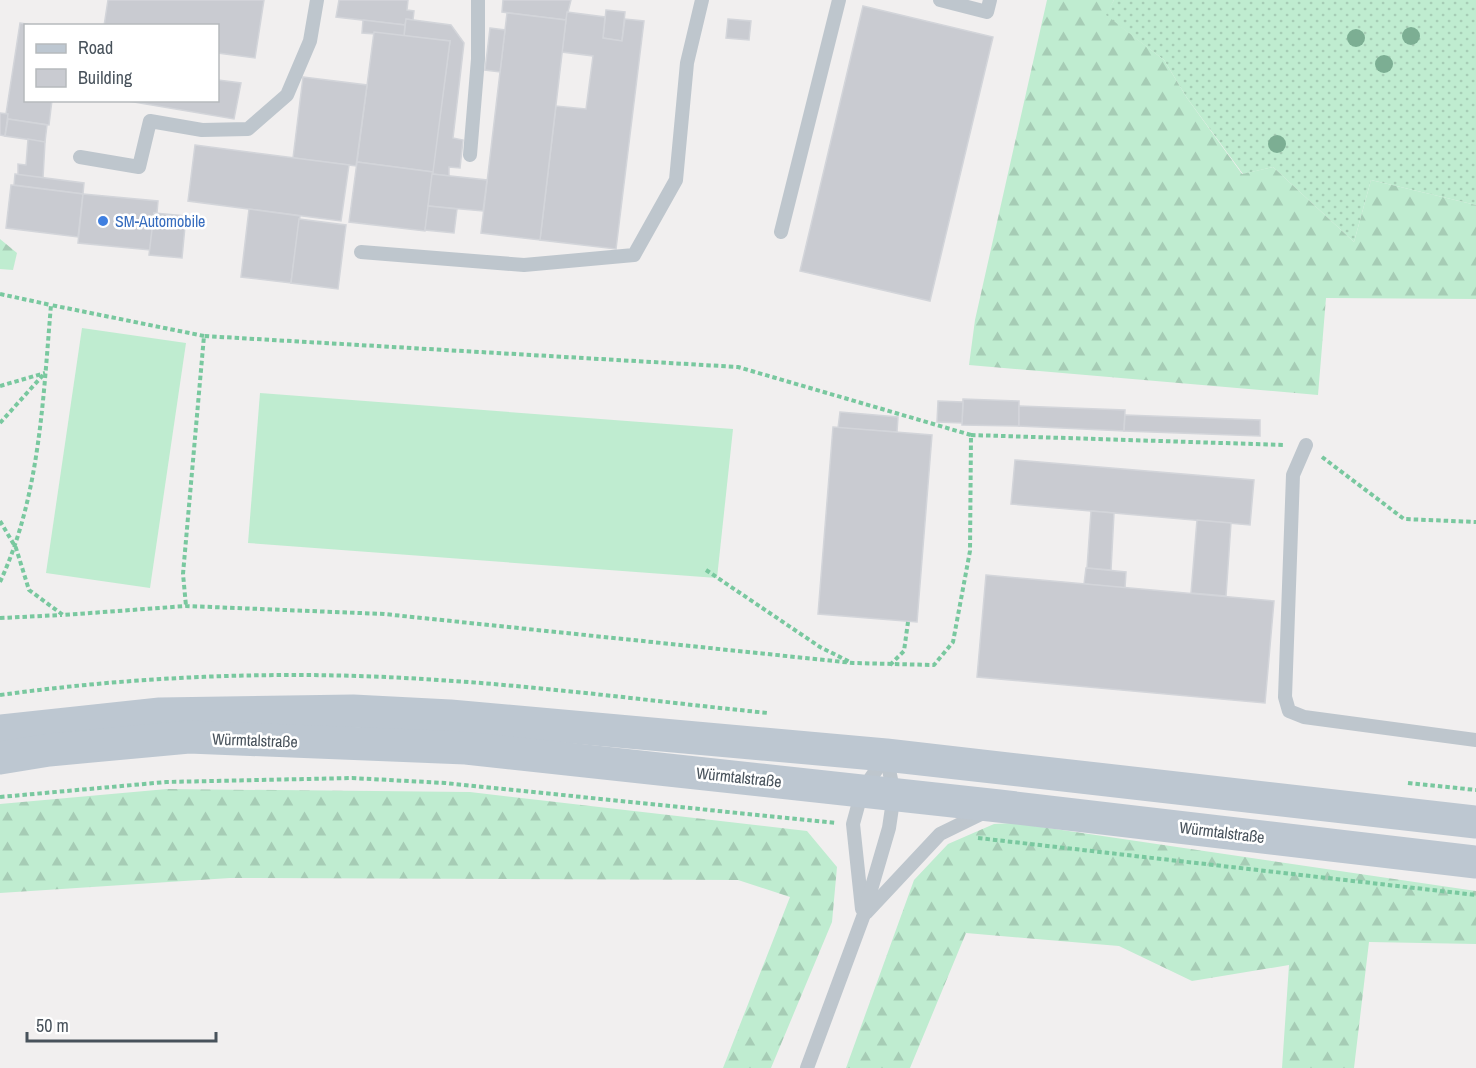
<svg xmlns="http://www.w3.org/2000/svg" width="1476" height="1068" font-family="'Archivo Narrow',sans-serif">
<defs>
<pattern id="grass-dots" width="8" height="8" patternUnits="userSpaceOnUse" patternTransform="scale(1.5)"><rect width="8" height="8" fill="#bfecd0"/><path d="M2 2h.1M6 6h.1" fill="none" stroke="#a6ccb5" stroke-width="1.8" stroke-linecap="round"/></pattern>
<pattern id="forest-firs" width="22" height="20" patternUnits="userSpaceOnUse" patternTransform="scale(1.5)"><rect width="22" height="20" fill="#bfecd0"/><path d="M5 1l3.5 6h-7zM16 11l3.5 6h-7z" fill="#a6ccb5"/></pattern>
</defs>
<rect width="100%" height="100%" fill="#f1efef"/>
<polygon fill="url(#grass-dots)" points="1114,0 1476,0 1476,205 1371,180 1354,242 1273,167 1243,174 1187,98 1164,60 1105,15"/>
<g fill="url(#forest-firs)">
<polygon points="1047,0 1114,0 1106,15 1164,60 1187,98 1242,174 1273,167 1354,242 1371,180 1476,205 1476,299 1326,298 1318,395 969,365 975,320"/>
<polygon points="0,239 17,253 13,270 0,269"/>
<polygon points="167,789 470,792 807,831 837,867 832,922 771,1068 723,1068 790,897 738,880 230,878 0,893 0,804"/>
<polygon points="1014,823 1476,891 1476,944 1369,942 1354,1068 1282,1068 1289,965 1192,981 1119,946 966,933 910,1068 846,1068 914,880 948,844 994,824"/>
</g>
<g fill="#bfecd0">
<polygon points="82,328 186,343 150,588 46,573"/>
<polygon points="260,393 733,429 717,578 248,543"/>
</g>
<g fill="#c9cbd1" stroke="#d3d5da" stroke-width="1.5">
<polygon points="108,0 264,0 255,58 218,53 218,26 104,26"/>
<polygon points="339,0 408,0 407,10 414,11 413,20 406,19 405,25 336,17"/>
<polygon points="503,0 571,0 566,20 502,12"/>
<polygon points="863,6 993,37 930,301 800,271"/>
<polygon points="606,10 625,12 622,41 603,38"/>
<polygon points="567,12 605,17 603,38 622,41 625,19 644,21 616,249 540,240 556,106 586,109 593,56 562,52"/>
<polygon points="507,13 566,20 540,240 481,233"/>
<polygon points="406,19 451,25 464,43 453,138 463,140 460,168 449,167 449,176 432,174 450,41 404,36"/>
<polygon points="728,19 751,21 749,40 726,38"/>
<polygon points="363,20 405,25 404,36 362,33"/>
<polygon points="20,23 39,26 26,26 26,100 52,100 49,125 8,119 6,114"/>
<polygon points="490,28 505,30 500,72 485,70"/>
<polygon points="374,32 450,41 433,172 357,162"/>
<polygon points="303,77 367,85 356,166 293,158"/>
<polygon points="218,80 241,83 234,119 128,101 218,100"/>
<polygon points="0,113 8,114 5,136 0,135"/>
<polygon points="8,119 47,125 45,142 5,136"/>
<polygon points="28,139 45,142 43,178 18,175 18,164 26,165"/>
<polygon points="195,145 349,165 341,221 188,201"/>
<polygon points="357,162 433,172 425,231 349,222"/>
<polygon points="15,174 84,183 83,194 14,185"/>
<polygon points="432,174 487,180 483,211 428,206"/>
<polygon points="11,185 83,194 78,237 6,228"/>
<polygon points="83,194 158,201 157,213 154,213 150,250 78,243"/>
<polygon points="428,206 457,209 454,233 425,230"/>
<polygon points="249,209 300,216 291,283 241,277"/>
<polygon points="154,213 186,216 182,258 149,255"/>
<polygon points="299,219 346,225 338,289 291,283"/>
<polygon points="963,399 1019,401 1019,426 962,425"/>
<polygon points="938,401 963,402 962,423 937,422"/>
<polygon points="1019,406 1125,410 1124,431 1019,426"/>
<polygon points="840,412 898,417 897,432 838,428"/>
<polygon points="1125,415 1260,420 1260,436 1124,431"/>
<polygon points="833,427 932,435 917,622 818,614"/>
<polygon points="1015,460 1254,480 1250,525 1011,504"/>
<polygon points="1091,511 1114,513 1111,570 1087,568"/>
<polygon points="1197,520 1231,523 1226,596 1191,593"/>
<polygon points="1086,568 1126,572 1125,588 1084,584"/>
<polygon points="986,575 1274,601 1265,703 977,677"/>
</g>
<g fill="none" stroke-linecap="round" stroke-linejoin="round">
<g stroke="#79c89f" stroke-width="4" stroke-dasharray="4.5 3" stroke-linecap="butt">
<polyline points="0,294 51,305"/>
<polyline points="0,386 45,373"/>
<polyline points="0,423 44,374"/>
<polyline points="971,435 1285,445"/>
<polyline points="1322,457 1404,519 1476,522"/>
<polyline points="0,521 16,548 29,590 63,615 186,606 384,614 853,663 934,665 953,642 970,551 971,435 738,367 204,336 183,574 186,606"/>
<polyline points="706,570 820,647 850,662"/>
<path d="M0,582C40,496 43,399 51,305L204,336"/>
<polyline points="0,618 62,615"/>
<polyline points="890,665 904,651 908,622"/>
<path d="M0,695C145,675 293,670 439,680C549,687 659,702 768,713"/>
<polyline points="1408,783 1476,790"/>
<polyline points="0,797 166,782 352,778 445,783 836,823"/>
<polyline points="978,838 1476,895"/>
</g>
<g stroke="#bec6cd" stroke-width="14">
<polyline points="940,0 987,12 990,0"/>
<polyline points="470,155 478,59 478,0"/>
<polyline points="80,157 139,167 150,121 202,130 248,129 287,95 310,41 317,0"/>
<polyline points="781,232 839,0"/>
<polyline points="361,252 524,265 634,255 676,180 687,63 702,0"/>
<polyline points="1306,445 1293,475 1285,697 1289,711 1304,717 1476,740"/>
<polyline points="862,909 853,824 862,791 885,757"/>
<polyline points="866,913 940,834 985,812"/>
<polyline points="807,1068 863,917 889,828 894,794 886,755"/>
</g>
<g stroke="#bdc7d1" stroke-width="33">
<polyline points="0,731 160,714 353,711 450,716 886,755 1476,822"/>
<polyline points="0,758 49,750 189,737 466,748 999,806 1476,862"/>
</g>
</g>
<g fill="#7cae93">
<circle cx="1411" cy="36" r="9"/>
<circle cx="1356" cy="38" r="9"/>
<circle cx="1384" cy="64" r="9"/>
<circle cx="1277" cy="144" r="9"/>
</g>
<circle fill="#3f7fe0" stroke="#fff" stroke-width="2" cx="103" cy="221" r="6"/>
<g text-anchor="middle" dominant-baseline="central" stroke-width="5" stroke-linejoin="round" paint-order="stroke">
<g font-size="16" fill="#366cbe" stroke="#fff" text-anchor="start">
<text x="115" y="221">SM-Automobile</text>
</g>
<g font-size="16" fill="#48525b" stroke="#fff">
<text transform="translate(255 740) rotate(2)">Würmtalstraße</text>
<text transform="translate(739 777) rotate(6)">Würmtalstraße</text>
<text transform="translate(1222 832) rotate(7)">Würmtalstraße</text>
</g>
</g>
<rect x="24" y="24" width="195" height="78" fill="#ffffff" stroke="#b6babd" stroke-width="1.5"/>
<rect x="36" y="44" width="30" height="9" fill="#bdc7d1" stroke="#b6babd" stroke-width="1.5"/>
<text x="78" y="54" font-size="18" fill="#48525b">Road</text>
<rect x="36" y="69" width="30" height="18" fill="#c9cbd1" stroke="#b6babd" stroke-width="1.5"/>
<text x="78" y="84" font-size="18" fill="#48525b">Building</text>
<path d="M27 1032v9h189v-9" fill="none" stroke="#48525b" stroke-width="3"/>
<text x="36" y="1032" font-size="18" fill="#48525b" stroke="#ffffff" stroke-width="4.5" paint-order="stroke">50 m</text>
</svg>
